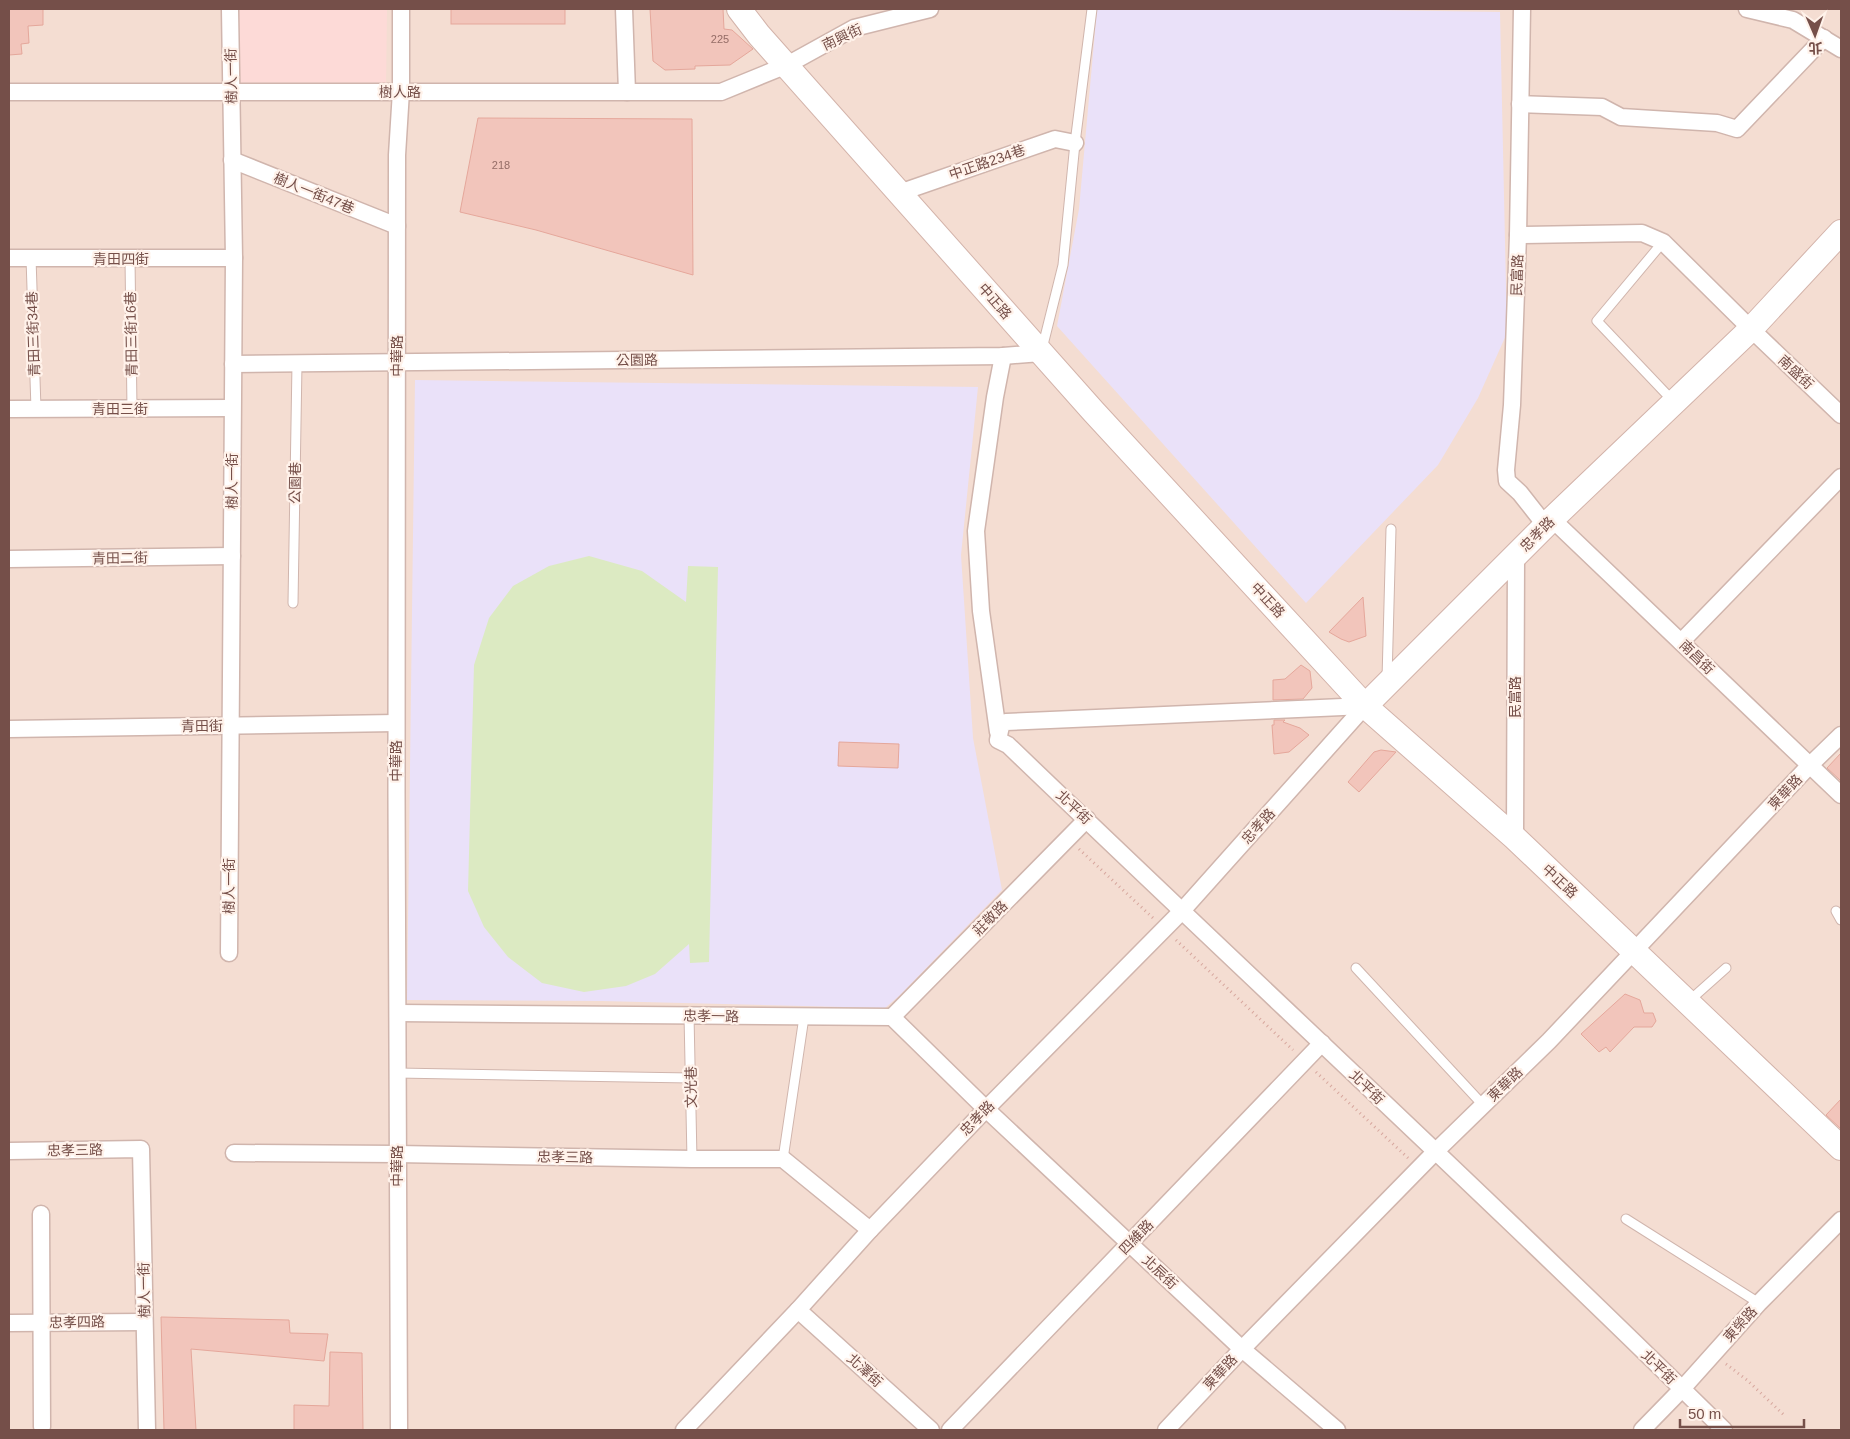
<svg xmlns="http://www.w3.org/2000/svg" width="1850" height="1439" font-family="Helvetica,'Noto Sans TC',sans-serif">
<rect width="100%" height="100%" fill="#fdede4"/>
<rect fill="#f4ddd2" x="9" y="9" width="1832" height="1421"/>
<polygon fill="#fddad7" points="238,9 387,9 386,87 236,84"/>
<g fill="#eae1f9">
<polygon points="1097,9 1314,9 1500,12 1507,333 1478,398 1438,465 1306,603 1057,326 1079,209"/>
<polygon points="415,380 978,387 961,555 973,738 1002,890 899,996 885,1008 602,1001 407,1000"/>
</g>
<polygon fill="#dceac2" points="589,556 642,571 686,602 688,566 718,567 709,962 690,963 689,944 655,974 626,986 584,992 542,983 508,957 484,927 468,891 474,665 489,618 513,586 549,566"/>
<g fill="#f2c5bb" stroke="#e5a79b">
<polygon points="9,9 43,9 43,25 28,26 29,43 21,44 22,54 9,55"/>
<rect x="451" y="9" width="114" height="15"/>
<polygon points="650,9 723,9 724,29 732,30 753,49 730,65 695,66 695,69 665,70 653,61"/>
<polygon points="478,118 692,119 693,275 536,230 460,212"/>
<polygon points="1363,597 1366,636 1349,642 1341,639 1329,632"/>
<polygon points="1301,665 1310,671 1312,688 1303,699 1273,700 1273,680 1285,679"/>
<polygon points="1274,720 1285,720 1283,722 1300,728 1309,735 1289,752 1274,754 1272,725 1274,725"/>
<polygon points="839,742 899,744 898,768 838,766"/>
<polygon points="1381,750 1396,752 1359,792 1348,782 1374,752"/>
<polygon points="1841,753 1841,781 1827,768"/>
<polygon points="1625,994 1640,1000 1644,1013 1653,1013 1656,1021 1652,1027 1634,1027 1610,1052 1606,1047 1599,1052 1581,1034"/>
<polygon points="1841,1099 1841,1129 1826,1115"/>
<polygon points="161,1317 289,1320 290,1333 328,1334 324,1361 191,1349 196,1430 164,1430"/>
<polygon points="330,1352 362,1353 363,1430 294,1430 294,1405 329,1406"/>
</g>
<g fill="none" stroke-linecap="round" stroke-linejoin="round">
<defs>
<g id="lane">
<polyline points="1663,242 1597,321 1673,401"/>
<polyline points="31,258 36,409"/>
<polyline points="130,259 132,409"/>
<polyline points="1042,349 1063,265 1075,143 1092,9"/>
<polyline points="293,603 297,364"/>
<polyline points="1387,679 1391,529"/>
<polyline points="1836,911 1841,920"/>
<polyline points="1356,968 1483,1105"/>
<polyline points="1689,1001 1726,968"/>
<polyline points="689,1015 692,1159"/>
<polyline points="397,1073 691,1078"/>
<polyline points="783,1159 804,1017"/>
<polyline points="1626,1219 1759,1303"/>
</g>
<g id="street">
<polyline points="624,9 627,92"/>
<polyline points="1522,9 1518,235 1512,405 1506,470 1507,481 1520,493 1546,526"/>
<polyline points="1747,9 1793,20 1841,49"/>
<polyline points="9,92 721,92 787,65 854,28 930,9"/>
<polyline points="1520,104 1602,107 1621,117 1717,123 1737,129 1824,38"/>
<polyline points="232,160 397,226"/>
<polyline points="899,193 1055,139 1075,143"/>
<polyline points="1518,235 1642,233 1663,242 1751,329 1841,415"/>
<polyline points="9,258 234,258"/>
<polyline points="233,364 1003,356 1041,353"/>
<polyline points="9,409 232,408"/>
<polyline points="1552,519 1841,795"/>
<polyline points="9,559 232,556"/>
<polyline points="1681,642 1841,477"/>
<path d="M1365,706L1006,722L1001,726L998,740L1008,745C1246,974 1489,1198 1724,1430"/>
<polyline points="9,729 396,723"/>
<polyline points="998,732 981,611 976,531 995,397 1003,356"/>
<polyline points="1515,838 1516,556"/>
<polyline points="229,953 234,258 230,9"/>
<polyline points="398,1013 892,1017 986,1109 1242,1349 1337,1430"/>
<polyline points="892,1017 1087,819"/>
<polyline points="9,1151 141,1149 147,1430"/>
<polyline points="234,1153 397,1154 692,1159 783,1159 870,1230"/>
<polyline points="41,1214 42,1427"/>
<polyline points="798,1310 931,1430"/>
<polyline points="9,1323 144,1322"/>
<path d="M399,1430C395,1005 397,580 397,155L401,91V9"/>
<polyline points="684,1430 798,1310 870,1230 986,1109 1181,912 1365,706"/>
<polyline points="950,1430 1322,1043"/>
<polyline points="1166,1430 1242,1349 1435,1152 1549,1041 1809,766 1841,735"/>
<polyline points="1642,1430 1682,1389 1759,1303 1841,1220"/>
</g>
<g id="secondary">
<polyline points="739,9 759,35 1093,411 1365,706 1515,838 1841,1148"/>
<polyline points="1365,706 1552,519 1751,329 1841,232"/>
</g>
</defs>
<use href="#lane" stroke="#d0b5ad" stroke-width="11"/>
<use href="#street" stroke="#d0b5ad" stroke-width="19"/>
<use href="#secondary" stroke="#d3b3aa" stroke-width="26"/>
<g stroke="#d7a79e" stroke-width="3" stroke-dasharray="1 4" stroke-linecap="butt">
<polyline points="1079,849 1153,918"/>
<polyline points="1176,940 1293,1050"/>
<polyline points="1316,1072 1408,1158"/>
<polyline points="1726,1364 1747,1380 1785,1416"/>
</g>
<use href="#lane" stroke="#fff" stroke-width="9"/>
<use href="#street" stroke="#fff" stroke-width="16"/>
<use href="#secondary" stroke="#fff" stroke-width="24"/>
</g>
<g text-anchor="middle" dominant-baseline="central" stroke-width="4.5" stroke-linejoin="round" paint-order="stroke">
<g font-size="11" fill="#946c66">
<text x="720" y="39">225</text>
<text x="501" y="165">218</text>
</g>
<g font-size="14" fill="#754f49" stroke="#fff2ea">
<text transform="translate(842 37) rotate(-25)">南興街</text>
<text transform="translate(231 76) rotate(-91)">樹人一街</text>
<text x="400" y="92">樹人路</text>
<text transform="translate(987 162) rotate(-19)">中正路234巷</text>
<text transform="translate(314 193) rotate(22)">樹人一街47巷</text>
<text x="121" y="259">青田四街</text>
<text transform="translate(1517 275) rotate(-88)">民富路</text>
<text transform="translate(995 301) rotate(49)">中正路</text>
<text transform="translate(33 334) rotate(-92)">青田三街34巷</text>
<text transform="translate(131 334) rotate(-91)">青田三街16巷</text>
<text transform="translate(397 356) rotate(-90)">中華路</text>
<text transform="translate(637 360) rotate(-1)">公園路</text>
<text transform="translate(1796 372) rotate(43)">南盛街</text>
<text x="120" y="409">青田三街</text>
<text transform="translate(232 481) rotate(-90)">樹人一街</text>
<text transform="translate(295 483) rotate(-89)">公園巷</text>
<text transform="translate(1537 534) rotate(-45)">忠孝路</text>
<text transform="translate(120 558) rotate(-1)">青田二街</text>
<text transform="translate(1268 600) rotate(47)">中正路</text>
<text transform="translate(1697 657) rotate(44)">南昌街</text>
<text transform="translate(1515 697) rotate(-90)">民富路</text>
<text transform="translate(202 726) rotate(-1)">青田街</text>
<text transform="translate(396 761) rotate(-90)">中華路</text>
<text transform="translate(1785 792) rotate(-47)">東華路</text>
<text transform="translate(1074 807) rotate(43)">北平街</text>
<text transform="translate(1258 826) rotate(-48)">忠孝路</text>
<text transform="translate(1560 881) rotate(43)">中正路</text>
<text transform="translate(229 886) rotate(-90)">樹人一街</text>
<text transform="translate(990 918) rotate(-45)">莊敬路</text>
<text transform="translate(711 1016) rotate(1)">忠孝一路</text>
<text transform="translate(1505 1084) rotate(-44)">東華路</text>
<text transform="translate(691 1087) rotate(-91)">文光巷</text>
<text transform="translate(1367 1087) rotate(44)">北平街</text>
<text transform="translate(977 1118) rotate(-46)">忠孝路</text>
<text transform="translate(75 1150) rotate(-1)">忠孝三路</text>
<text transform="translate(565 1157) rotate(1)">忠孝三路</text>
<text transform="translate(397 1166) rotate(-90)">中華路</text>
<text transform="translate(1136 1237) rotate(-46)">四維路</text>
<text transform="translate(1160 1272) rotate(43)">北辰街</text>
<text transform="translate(144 1290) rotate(-91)">樹人一街</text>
<text transform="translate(77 1322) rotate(-1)">忠孝四路</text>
<text transform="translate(1740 1324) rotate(-48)">東榮路</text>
<text transform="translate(1659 1367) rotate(44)">北平街</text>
<text transform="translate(865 1370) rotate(42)">北澤街</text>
<text transform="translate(1220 1372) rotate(-47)">東華路</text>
</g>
</g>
<rect width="1850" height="1439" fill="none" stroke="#754f49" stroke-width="20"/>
<g transform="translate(1815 35) rotate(178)" stroke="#fff2ea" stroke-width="4" paint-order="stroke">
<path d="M0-4L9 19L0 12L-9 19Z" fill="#754f49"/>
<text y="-8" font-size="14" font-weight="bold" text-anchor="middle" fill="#754f49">北</text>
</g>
<path d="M1680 1419v8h124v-8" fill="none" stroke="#754f49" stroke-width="2.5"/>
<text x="1688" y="1419" font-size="15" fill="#754f49" stroke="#fff2ea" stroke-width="4" paint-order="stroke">50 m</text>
</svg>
